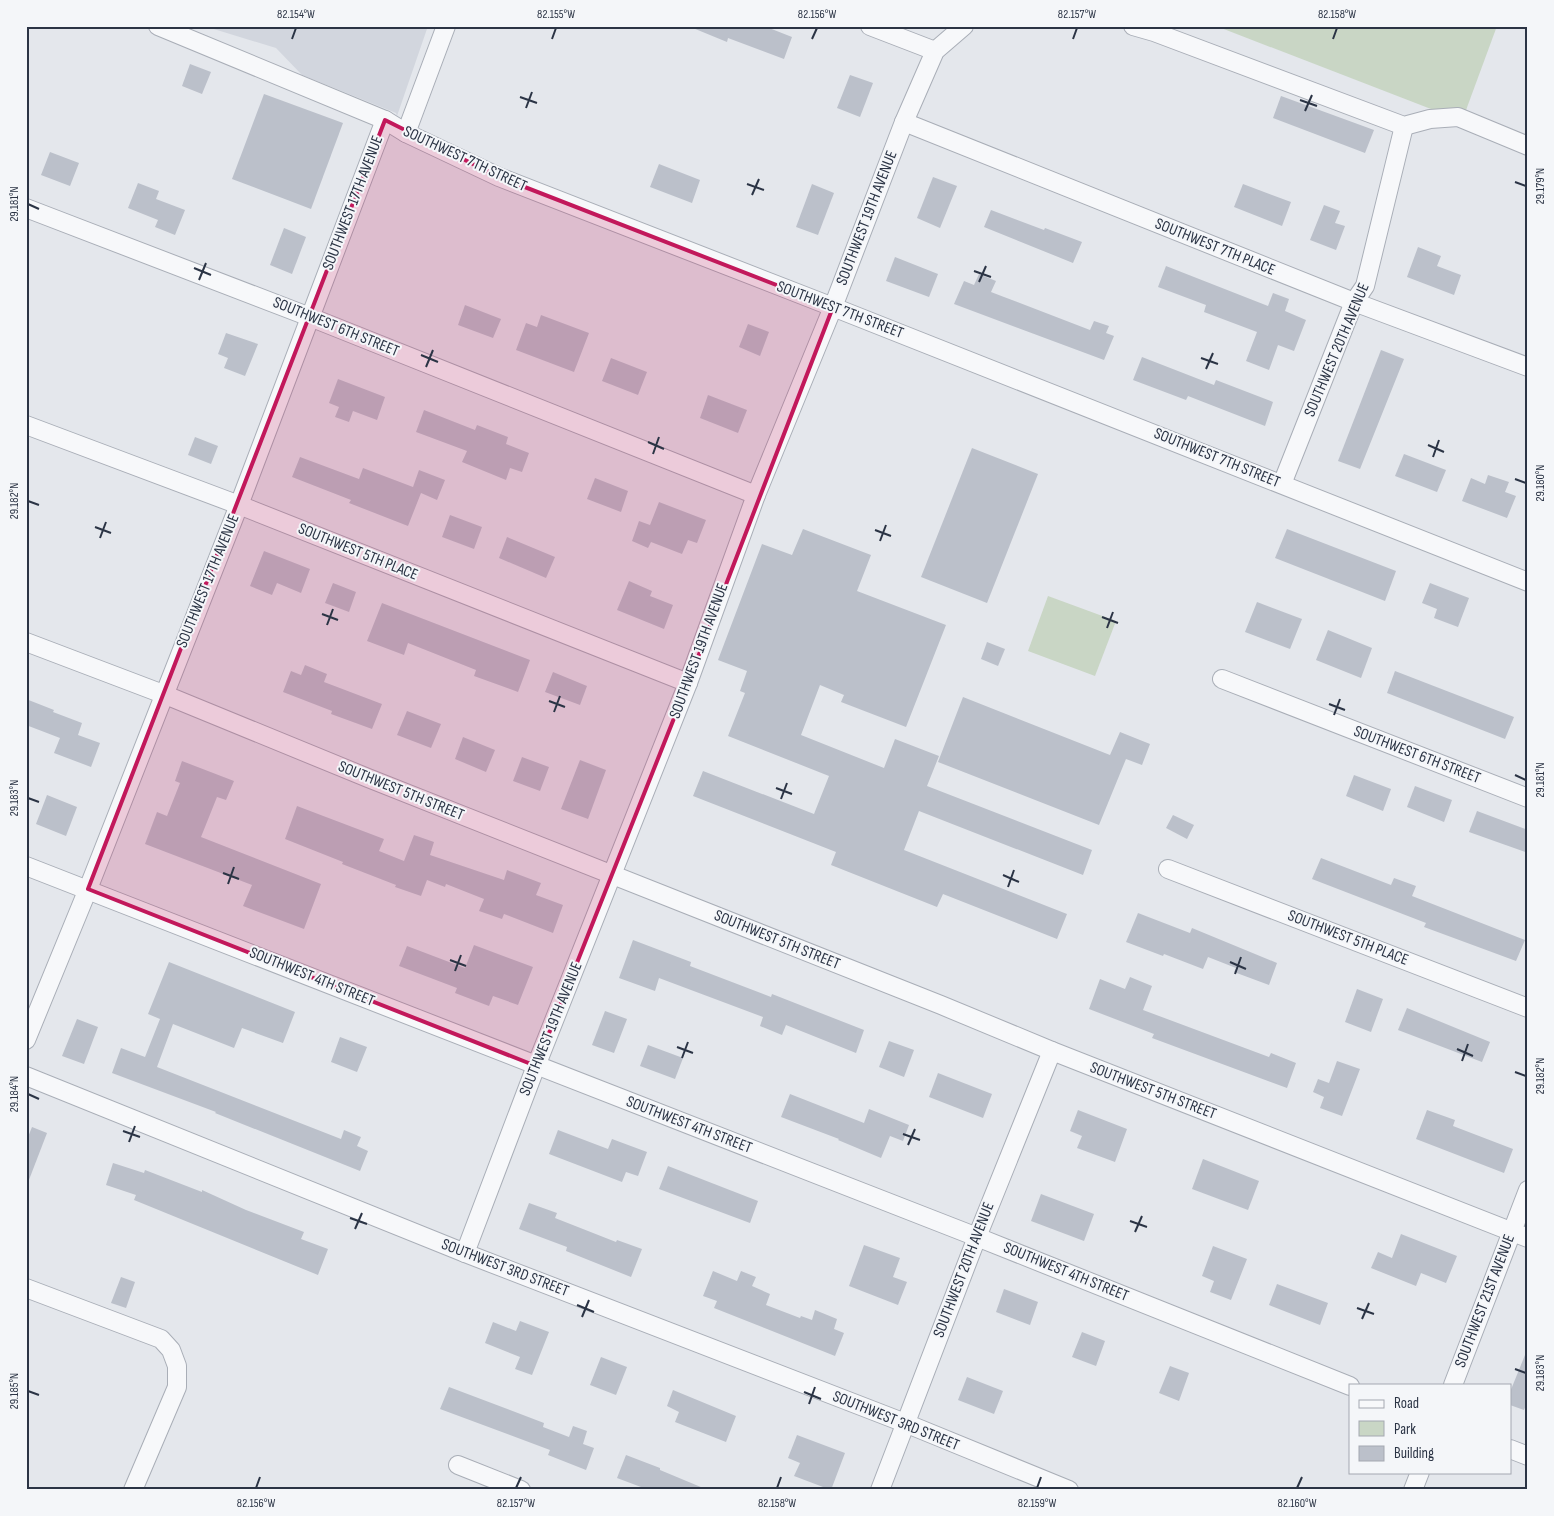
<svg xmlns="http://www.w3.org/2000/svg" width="1554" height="1516" font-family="'Sofia Sans Condensed',sans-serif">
<rect width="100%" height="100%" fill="#e4e7ec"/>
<polygon fill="#d2d6de" points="204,26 428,26 397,116 396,113 302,75 276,48"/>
<g fill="#c9d6c5">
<polygon points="1216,26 1497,26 1462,121"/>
<polygon points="1048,596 1116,621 1095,676 1028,651"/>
</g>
<g fill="#bbc0ca">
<polygon points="688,26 764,26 792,37 784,59 728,38 727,42"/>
<polygon points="190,64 211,72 202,94 182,86"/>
<polygon points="850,75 873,83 860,117 837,108"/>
<polygon points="264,94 343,123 311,209 232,179"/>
<polygon points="1281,96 1374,130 1365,153 1273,118"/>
<polygon points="50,152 79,163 70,186 41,175"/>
<polygon points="659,164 700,180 692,203 650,187"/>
<polygon points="933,177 957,186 940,228 917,218"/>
<polygon points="138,183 159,191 156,199 185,210 175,235 155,227 158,220 128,208"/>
<polygon points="812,184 834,193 818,235 796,227"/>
<polygon points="1243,184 1291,202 1282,226 1234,207"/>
<polygon points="1324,205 1340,211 1335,223 1345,226 1336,250 1310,240"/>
<polygon points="991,210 1044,230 1045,228 1082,242 1073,263 984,227"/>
<polygon points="284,228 306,237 292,274 270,265"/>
<polygon points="1418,247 1441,256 1437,266 1461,275 1454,295 1407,277"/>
<polygon points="895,257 938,274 929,297 886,281"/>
<polygon points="1166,266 1268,306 1273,293 1289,299 1285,311 1306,320 1294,351 1278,345 1269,370 1246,361 1257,332 1204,312 1206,305 1158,287"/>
<polygon points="979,274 996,281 991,292 1004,297 1090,330 1094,321 1109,326 1106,333 1114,336 1104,360 954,304 964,281 974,285"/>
<polygon points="465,305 501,319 493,338 458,325"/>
<polygon points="541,315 589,333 574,372 516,350 526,323 537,327"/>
<polygon points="748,324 769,332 760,356 739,347"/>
<polygon points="226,333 258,344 245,376 224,368 228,358 218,354"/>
<polygon points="1381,350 1404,359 1360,469 1338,461"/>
<polygon points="1142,357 1214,385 1216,380 1273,402 1265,426 1188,396 1186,400 1133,380"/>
<polygon points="611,358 647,372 638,395 602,381"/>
<polygon points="338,379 385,397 377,420 353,411 349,422 335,417 339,407 329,403"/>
<polygon points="708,395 747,410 738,433 700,418"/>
<polygon points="424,410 475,430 477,425 508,437 506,444 529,453 522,472 510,468 506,480 462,462 467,451 416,432"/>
<polygon points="195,437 218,446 211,464 188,455"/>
<polygon points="972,448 1038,474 987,603 921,577"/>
<polygon points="1404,454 1446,470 1437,492 1395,476"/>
<polygon points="300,457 359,479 363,468 413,487 419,470 445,480 437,500 421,493 408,526 349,503 351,500 292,477"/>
<polygon points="1488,475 1509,482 1505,492 1516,496 1507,518 1462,501 1471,478 1485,484"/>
<polygon points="595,478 628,491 621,512 587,499"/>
<polygon points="659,502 706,520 697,543 688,540 682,554 651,542 648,548 632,541 639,521 650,525"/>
<polygon points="450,515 482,527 474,549 442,537"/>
<polygon points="803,529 871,555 857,591 946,625 906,727 841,702 844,695 820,685 801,735 884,768 895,739 939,756 927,786 1092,850 1083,875 919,811 904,850 1067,914 1057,939 943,894 937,907 831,865 836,852 693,796 703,771 814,814 829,776 728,736 745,693 740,691 747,671 718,660 762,544 792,555"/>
<polygon points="1287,529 1396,571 1385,601 1275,558"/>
<polygon points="507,537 555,557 546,578 499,558"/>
<polygon points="264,551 310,569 301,593 277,583 272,595 250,586"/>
<polygon points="629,581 652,591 650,596 673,605 664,629 617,610"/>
<polygon points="333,583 356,592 349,612 325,603"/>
<polygon points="1430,583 1469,598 1458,627 1434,618 1437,609 1422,603"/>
<polygon points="1257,602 1302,619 1290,649 1245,632"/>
<polygon points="382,603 530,660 518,692 474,676 476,670 408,643 404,655 367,641"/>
<polygon points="1328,630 1372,648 1361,678 1316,660"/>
<polygon points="987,642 1005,649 998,666 981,659"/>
<polygon points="305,665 327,674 324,682 382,704 372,729 331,714 332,711 283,692 291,671 301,675"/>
<polygon points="1395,671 1514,717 1505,739 1387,693"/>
<polygon points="553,672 587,686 580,705 545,692"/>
<polygon points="963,697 1110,755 1120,732 1150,744 1142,765 1126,759 1099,825 938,762"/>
<polygon points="26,699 54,710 53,712 82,723 78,735 100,743 91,767 54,753 60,738 26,725"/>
<polygon points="407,711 441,724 431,748 397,735"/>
<polygon points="463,737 495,750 486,772 455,759"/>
<polygon points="522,757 549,767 540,791 513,781"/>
<polygon points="580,760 606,770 588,819 561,809"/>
<polygon points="182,761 234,781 226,800 217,797 201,837 321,884 304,929 243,906 252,885 145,844 157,812 167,816 180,783 175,781"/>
<polygon points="1354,775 1391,789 1383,811 1346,796"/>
<polygon points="1415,786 1452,800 1444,822 1407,807"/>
<polygon points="47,795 77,807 66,836 36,824"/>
<polygon points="297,806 384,839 379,851 404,861 414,835 434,842 430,855 504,880 507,870 541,883 536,895 563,905 553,933 504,914 502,919 479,911 484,899 446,884 445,887 427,880 421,896 395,887 396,885 342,864 343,862 285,839"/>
<polygon points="1477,811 1528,830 1528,853 1469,832"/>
<polygon points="1173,815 1194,825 1187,839 1166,828"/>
<polygon points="1321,858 1391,885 1394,878 1416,886 1412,896 1525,940 1516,961 1424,927 1426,923 1312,879"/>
<polygon points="1138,913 1190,933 1192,928 1277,963 1269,985 1234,972 1236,968 1208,957 1203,969 1164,954 1163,956 1126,942"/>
<polygon points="633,940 691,962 690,966 771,997 772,994 864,1030 856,1053 786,1025 782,1035 760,1026 763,1017 659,978 655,991 619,978"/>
<polygon points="474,945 533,967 518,1005 493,996 489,1006 455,993 457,988 399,966 407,946 465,968"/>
<polygon points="169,962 295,1012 283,1043 242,1028 234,1048 173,1024 157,1067 341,1139 344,1130 361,1137 357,1146 368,1151 360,1171 215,1113 216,1112 112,1073 121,1048 145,1057 160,1019 148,1014"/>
<polygon points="1130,977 1152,986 1143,1010 1269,1057 1271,1053 1296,1063 1287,1088 1152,1038 1154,1034 1089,1009 1100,979 1125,989"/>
<polygon points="1357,989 1383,999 1371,1032 1345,1022"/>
<polygon points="1407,1008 1490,1042 1482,1062 1398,1030"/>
<polygon points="605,1011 627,1019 614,1053 592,1045"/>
<polygon points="77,1019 98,1027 84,1064 62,1056"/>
<polygon points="340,1037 367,1047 357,1072 331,1062"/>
<polygon points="889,1041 914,1050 904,1077 879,1067"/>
<polygon points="648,1045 683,1058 675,1079 640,1066"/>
<polygon points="1337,1061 1360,1069 1342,1116 1320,1108 1324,1097 1313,1092 1318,1079 1329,1083"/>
<polygon points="938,1073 992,1094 983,1118 929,1097"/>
<polygon points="790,1094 864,1123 869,1109 909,1125 903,1141 890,1136 881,1158 838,1140 839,1139 781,1117"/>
<polygon points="1078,1110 1127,1129 1115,1162 1077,1148 1082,1136 1070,1131"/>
<polygon points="1427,1110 1455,1120 1453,1126 1513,1149 1504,1173 1416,1139"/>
<polygon points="32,1127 47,1133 27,1185 26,1142"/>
<polygon points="558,1130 608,1149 612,1139 647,1152 638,1176 626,1172 622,1182 549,1154"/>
<polygon points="1203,1159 1259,1181 1248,1210 1192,1189"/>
<polygon points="113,1163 144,1173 145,1170 202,1192 202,1190 246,1210 304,1232 301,1239 328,1249 318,1275 134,1200 136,1195 106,1185"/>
<polygon points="668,1166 758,1201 750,1223 659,1189"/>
<polygon points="1041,1194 1094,1214 1084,1241 1031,1221"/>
<polygon points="529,1203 557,1213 555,1218 616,1242 617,1240 642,1249 631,1277 566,1251 567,1247 519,1229"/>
<polygon points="1401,1234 1457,1256 1446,1283 1421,1273 1416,1286 1371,1268 1378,1252 1392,1258"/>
<polygon points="864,1245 900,1258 893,1277 907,1282 898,1305 849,1286"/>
<polygon points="1213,1246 1247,1259 1231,1300 1210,1292 1214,1281 1202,1276"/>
<polygon points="713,1271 737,1281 741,1271 756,1277 752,1286 770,1294 766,1305 800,1318 801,1316 812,1320 815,1310 837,1319 834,1329 844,1333 835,1356 714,1308 717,1301 703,1296"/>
<polygon points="121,1277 135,1282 126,1308 111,1303"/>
<polygon points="1277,1284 1328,1303 1320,1325 1269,1305"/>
<polygon points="1004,1289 1038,1302 1030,1325 996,1312"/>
<polygon points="520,1321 549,1332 532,1375 515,1369 520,1357 485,1343 493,1322 516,1331"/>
<polygon points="1082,1332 1105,1341 1096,1366 1072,1357"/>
<polygon points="1527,1350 1528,1401 1524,1410 1510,1405 1510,1392"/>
<polygon points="601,1357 627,1367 616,1395 590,1385"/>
<polygon points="1170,1366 1189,1373 1179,1401 1159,1393"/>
<polygon points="967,1377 1003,1391 994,1414 958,1400"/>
<polygon points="449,1387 544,1423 543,1427 569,1437 573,1426 587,1431 583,1444 594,1448 586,1470 548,1455 550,1450 440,1409"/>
<polygon points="673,1390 736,1416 726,1442 675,1422 679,1412 667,1406"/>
<polygon points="797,1435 845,1453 831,1490 794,1476 800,1463 788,1458"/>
<polygon points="626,1455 660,1468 660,1470 708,1490 649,1490 617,1478"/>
</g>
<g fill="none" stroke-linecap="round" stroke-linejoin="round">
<defs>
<g id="minor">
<polyline points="158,26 385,120 406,133 499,177 833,307 1528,582"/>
<polyline points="870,26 935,51"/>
<polyline points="1133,26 1154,32 1404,126 1430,119 1458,117 1528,146"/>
<polyline points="904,122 1354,302 1528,367"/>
<polyline points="406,133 446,26"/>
<polyline points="26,208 310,317 756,495"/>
<polyline points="26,425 239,505 688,683"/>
<polyline points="1282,484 1354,302 1365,286 1404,126"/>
<polyline points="26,642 163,694 368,778 941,1005 1052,1051 1528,1238"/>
<polyline points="1222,679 1528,798"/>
<polyline points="26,866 977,1237 1350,1386"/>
<polyline points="1168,869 1528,1008"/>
<polyline points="26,1040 88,889 239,505 385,120"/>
<polyline points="26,1076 465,1253 905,1423 1069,1490"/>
<polyline points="465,1253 536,1066 688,683 756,495 833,307 904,122 935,51 964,26"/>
<polyline points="26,1288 161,1339 171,1350 177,1366 177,1387 133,1490"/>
<polyline points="1453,1385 1528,1190"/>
<polyline points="1510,1449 1528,1456"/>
<polyline points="458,1465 521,1490"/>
<polyline points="880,1490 977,1237 1052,1051"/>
<polyline points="1413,1490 1420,1472"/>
</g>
</defs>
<use href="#minor" stroke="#a9aeb7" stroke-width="20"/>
<use href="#minor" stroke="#f7f8fa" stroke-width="18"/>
</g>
<path fill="#c2185b" fill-opacity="0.2" stroke="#c2185b" stroke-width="4" stroke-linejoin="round" d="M385,120L499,177L833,307L688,683L536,1066L88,889Z"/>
<path fill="none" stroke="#2b3445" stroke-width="2" d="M292,39L296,28M552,39L556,28M812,39L817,28M1073,39L1077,28M1333,39L1337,28M520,97L537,103M1300,100L1317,106M526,108L532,92M1305,111L1312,95M1515,182L1526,186M747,184L764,190M752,195L759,179M28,204L39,209M194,268L211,275M974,271L991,277M199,280L206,263M979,282L986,266M421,355L438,362M1201,358L1218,364M426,367L433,350M1206,369L1213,353M648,442L664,449M1428,445L1444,452M653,454L659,437M1433,457L1439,440M1515,479L1526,483M28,501L39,505M95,527L111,533M875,530L891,536M100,538L106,522M880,541L886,525M322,614L338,620M1102,617L1118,623M327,625L333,609M1107,628L1113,612M549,701L565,707M1329,704L1345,710M554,712L560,696M1334,715L1340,699M1515,775L1526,780M776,788L792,794M28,798L39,802M781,799L787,783M223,873L239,879M1003,875L1019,882M228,884L234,867M1008,887L1014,870M450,960L466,966M1230,962L1246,969M455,971L461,955M1235,974L1241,957M677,1047L693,1053M1457,1049L1473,1056M682,1058L688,1042M1462,1061L1468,1044M1515,1072L1526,1076M28,1094L39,1099M123,1131L140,1137M903,1134L920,1140M129,1142L135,1126M908,1145L915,1129M350,1218L367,1224M1130,1221L1147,1227M355,1229L362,1213M1135,1232L1142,1216M577,1305L594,1312M1357,1308L1374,1314M582,1317L589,1300M1362,1319L1369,1303M1515,1369L1526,1373M28,1391L39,1395M804,1392L821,1399M809,1404L815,1387M256,1488L260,1477M516,1488L521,1477M777,1488L781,1477M1037,1488L1041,1477M1297,1488L1302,1477"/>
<g text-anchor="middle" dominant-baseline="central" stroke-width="4" stroke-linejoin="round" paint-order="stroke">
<g font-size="16" fill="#2b3445" stroke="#f4f6f9">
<text transform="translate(465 159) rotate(25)">SOUTHWEST 7TH STREET</text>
<text transform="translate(353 203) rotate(-69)">SOUTHWEST 17TH AVENUE</text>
<text transform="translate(867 218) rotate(-69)">SOUTHWEST 19TH AVENUE</text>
<text transform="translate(1215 247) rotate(22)">SOUTHWEST 7TH PLACE</text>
<text transform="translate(840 310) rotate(21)">SOUTHWEST 7TH STREET</text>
<text transform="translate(336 327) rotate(22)">SOUTHWEST 6TH STREET</text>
<text transform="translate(1337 350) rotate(-67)">SOUTHWEST 20TH AVENUE</text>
<text transform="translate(1217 458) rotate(22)">SOUTHWEST 7TH STREET</text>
<text transform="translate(358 552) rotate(22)">SOUTHWEST 5TH PLACE</text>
<text transform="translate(208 581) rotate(-68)">SOUTHWEST 17TH AVENUE</text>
<text transform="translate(699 651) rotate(-70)">SOUTHWEST 19TH AVENUE</text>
<text transform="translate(1417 755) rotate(21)">SOUTHWEST 6TH STREET</text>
<text transform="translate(401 791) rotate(22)">SOUTHWEST 5TH STREET</text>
<text transform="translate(1348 938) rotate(21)">SOUTHWEST 5TH PLACE</text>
<text transform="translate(777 940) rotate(22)">SOUTHWEST 5TH STREET</text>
<text transform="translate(312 977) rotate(22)">SOUTHWEST 4TH STREET</text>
<text transform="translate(551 1029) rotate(-68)">SOUTHWEST 19TH AVENUE</text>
<text transform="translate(1153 1091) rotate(21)">SOUTHWEST 5TH STREET</text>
<text transform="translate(689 1125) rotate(21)">SOUTHWEST 4TH STREET</text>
<text transform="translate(505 1268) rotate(21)">SOUTHWEST 3RD STREET</text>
<text transform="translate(964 1270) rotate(-69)">SOUTHWEST 20TH AVENUE</text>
<text transform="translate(1066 1272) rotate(22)">SOUTHWEST 4TH STREET</text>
<text transform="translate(1485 1301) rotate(-69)">SOUTHWEST 21ST AVENUE</text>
<text transform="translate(896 1421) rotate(22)">SOUTHWEST 3RD STREET</text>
</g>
</g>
<rect width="1554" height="1516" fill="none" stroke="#f4f6f9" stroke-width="55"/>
<rect x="1349" y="1384" width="162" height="90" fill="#f4f6f9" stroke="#a4a8b1"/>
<rect x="1359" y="1400" width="25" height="8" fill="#f7f8fa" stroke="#a4a8b1"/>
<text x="1394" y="1408" font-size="15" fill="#2b3445">Road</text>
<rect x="1359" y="1421" width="25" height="15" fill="#c9d6c5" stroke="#a4a8b1"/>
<text x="1394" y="1434" font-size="15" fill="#2b3445">Park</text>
<rect x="1359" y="1446" width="25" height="15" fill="#bbc0ca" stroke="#a4a8b1"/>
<text x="1394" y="1458" font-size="15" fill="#2b3445">Building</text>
<rect x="28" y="28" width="1498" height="1460" fill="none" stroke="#2b3445" stroke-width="2"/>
<g font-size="12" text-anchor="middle" fill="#2b3445">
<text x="296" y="18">82.154°W</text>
<text x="556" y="18">82.155°W</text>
<text x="817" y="18">82.156°W</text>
<text x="1077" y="18">82.157°W</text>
<text x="1337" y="18">82.158°W</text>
<text transform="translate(1540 186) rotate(-90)" y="4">29.179°N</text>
<text transform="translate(14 204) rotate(-90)" y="4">29.181°N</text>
<text transform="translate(1540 483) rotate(-90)" y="4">29.180°N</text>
<text transform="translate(14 501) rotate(-90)" y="4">29.182°N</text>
<text transform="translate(1540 780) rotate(-90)" y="4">29.181°N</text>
<text transform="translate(14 798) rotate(-90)" y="4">29.183°N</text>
<text transform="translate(1540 1076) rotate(-90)" y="4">29.182°N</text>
<text transform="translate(14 1094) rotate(-90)" y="4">29.184°N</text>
<text transform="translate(1540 1373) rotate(-90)" y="4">29.183°N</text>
<text transform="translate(14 1391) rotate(-90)" y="4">29.185°N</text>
<text x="256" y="1507">82.156°W</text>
<text x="516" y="1507">82.157°W</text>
<text x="777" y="1507">82.158°W</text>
<text x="1037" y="1507">82.159°W</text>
<text x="1297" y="1507">82.160°W</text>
</g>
</svg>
